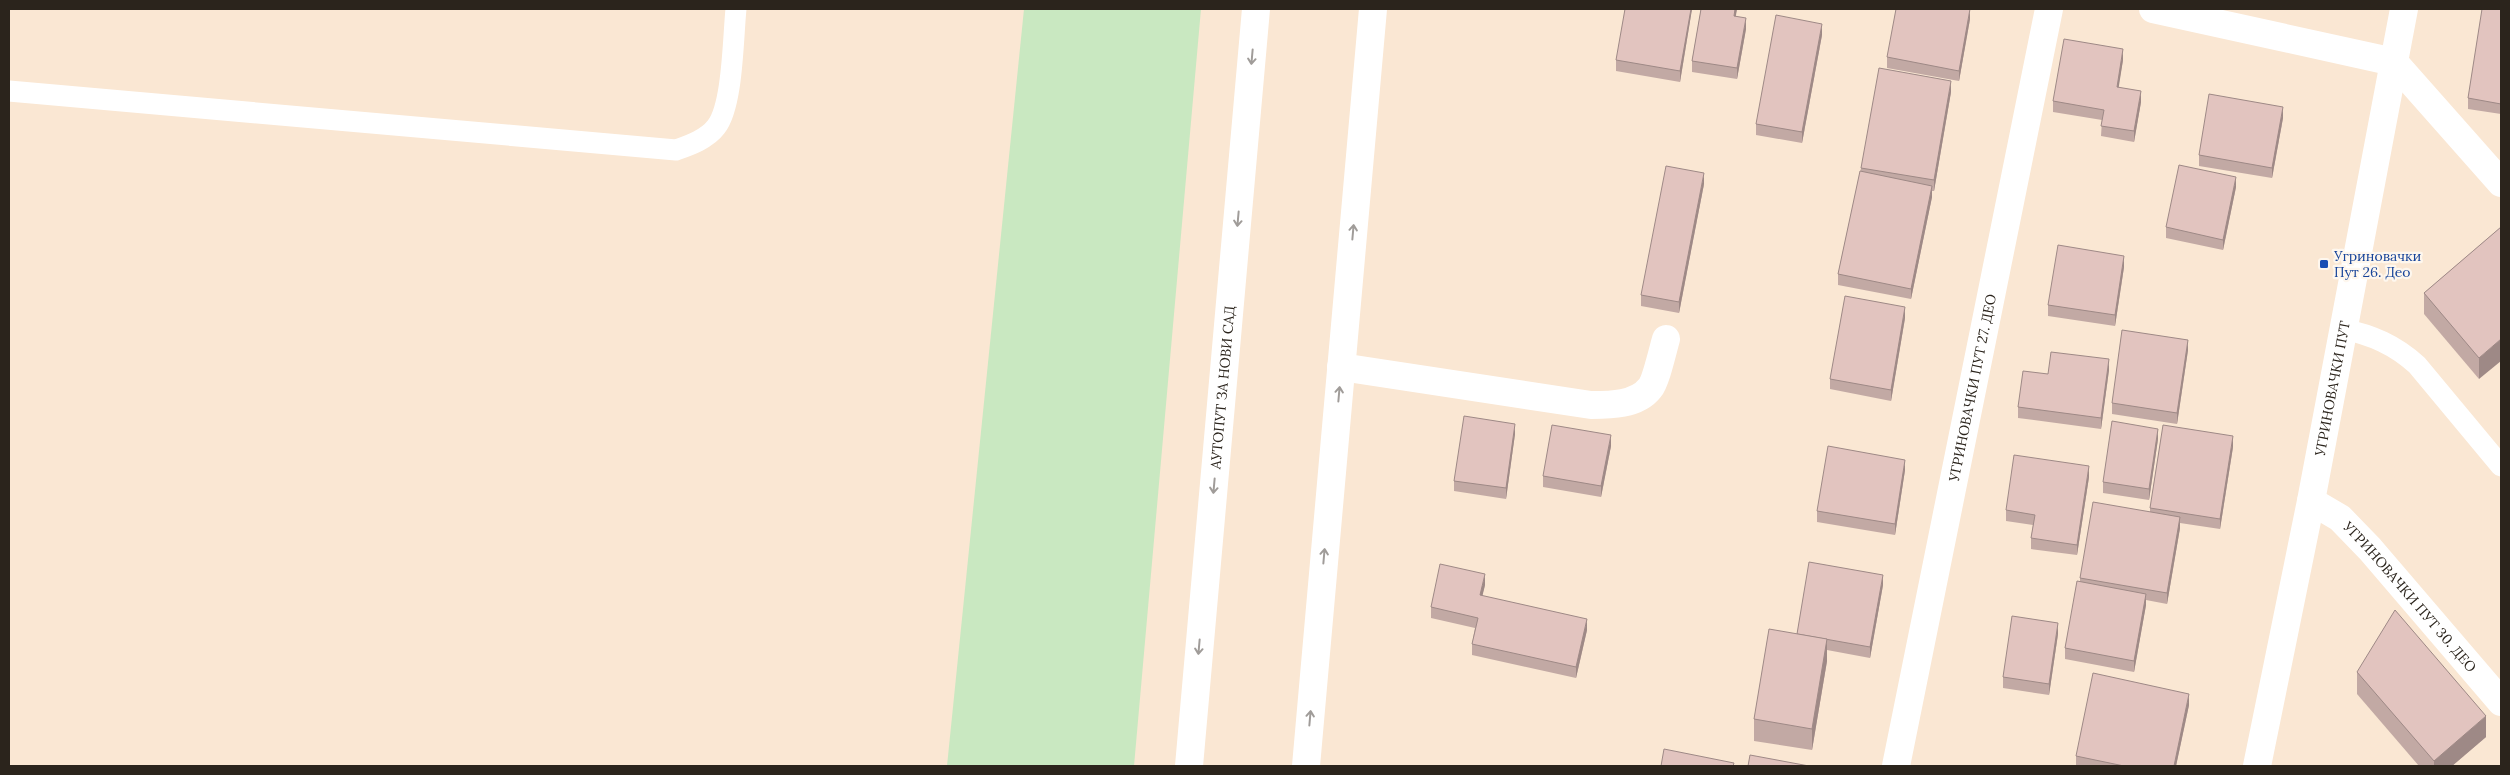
<svg xmlns="http://www.w3.org/2000/svg" width="2510" height="775" font-family="Lora,serif">
<rect width="100%" height="100%" fill="#fae7d3"/>
<polygon fill="#c9e8c1" points="1024,9 1201,9 1134,766 947,766"/>
<g fill="none" stroke-linecap="round" stroke-linejoin="round">
<g stroke="#fff" stroke-width="21">
<path d="M9,91L676,150C690,145 707,139 716,127C733,106 733,37 736,9"/>
<path d="M2343,329C2372,335 2395,345 2417,365L2501,466"/>
</g>
<g stroke="#fff" stroke-width="28">
<polyline points="2153,9 2394,62 2501,183"/>
<path d="M1341,367L1591,405C1610,405 1637,405 1650,388C1656,381 1663,349 1666,339"/>
<path id="s1" d="M2311,501L2340,518L2370,549L2501,702"/>
<path id="s2" d="M1896,766L2049,9"/>
</g>
<path stroke="#fff" stroke-width="28" id="s3" d="M2257,766L2311,501L2404,9"/>
<g stroke="#fff" stroke-width="28">
<path id="s4" d="M1189,766L1256,9"/>
<polyline points="1306,766 1373,9"/>
</g>
</g>
<g fill="#c2a9a4">
<polygon points="1692,9 1680,82 1616,71 1616,60"/>
<polygon points="1701,9 1737,9 1735,17 1746,29 1737,79 1692,72 1692,61"/>
<polygon points="2501,9 2501,114 2468,109 2468,98"/>
<polygon points="1970,19 1959,81 1887,68 1887,57"/>
<polygon points="1822,35 1802,143 1756,135 1756,124"/>
<polygon points="2123,60 2118,88 2141,102 2134,142 2101,136 2102,120 2053,112 2053,101"/>
<polygon points="1951,92 1934,191 1932,191 1932,197 1911,299 1838,285 1838,274 1861,168"/>
<polygon points="2283,118 2272,178 2199,166 2199,155"/>
<polygon points="1704,184 1679,313 1641,306 1641,295"/>
<polygon points="2236,187 2223,250 2166,238 2166,227"/>
<polygon points="2501,227 2479,379 2424,314 2424,293"/>
<polygon points="2124,267 2115,326 2048,316 2048,305"/>
<polygon points="1905,318 1891,401 1830,389 1830,379"/>
<polygon points="2188,350 2177,424 2112,414 2112,403"/>
<polygon points="2109,370 2101,429 2018,418 2018,407 2048,374"/>
<polygon points="1515,434 1506,499 1454,491 1454,481"/>
<polygon points="2158,439 2149,500 2103,493 2103,482"/>
<polygon points="1611,446 1601,497 1543,487 1543,476"/>
<polygon points="2233,447 2220,529 2180,523 2180,528 2167,604 2146,600 2146,605 2134,672 2065,659 2065,648 2080,581 2080,578 2150,512 2150,508"/>
<polygon points="1905,470 1895,535 1817,522 1817,511"/>
<polygon points="2089,477 2077,555 2031,549 2031,538 2033,525 2006,521 2006,510"/>
<polygon points="1485,585 1482,596 1587,630 1576,678 1472,655 1472,644 1475,628 1431,618 1431,607"/>
<polygon points="1883,585 1870,658 1827,650 1827,661 1812,750 1754,741 1754,719 1797,634"/>
<polygon points="2058,634 2049,695 2003,688 2003,677"/>
<polygon points="2357,672 2486,737 2452,766 2419,766 2357,694"/>
<polygon points="2189,705 2176,766 2076,766 2076,756"/>
</g>
<g fill="#9e8986">
<polygon points="1691,9 1692,9 1680,82 1680,71"/>
<polygon points="1735,9 1737,9 1734,27 1734,16"/>
<polygon points="1970,9 1970,19 1959,81 1959,71"/>
<polygon points="1746,18 1746,29 1737,79 1737,68"/>
<polygon points="1822,24 1822,35 1802,143 1802,132"/>
<polygon points="2123,49 2123,60 2117,98 2117,87"/>
<polygon points="1951,81 1951,92 1934,191 1934,180"/>
<polygon points="2141,91 2141,102 2134,142 2134,131"/>
<polygon points="2283,107 2283,118 2272,178 2272,168"/>
<polygon points="1704,173 1704,184 1679,313 1679,302"/>
<polygon points="2236,177 2236,187 2223,250 2223,240"/>
<polygon points="1932,186 1932,197 1911,299 1911,289"/>
<polygon points="2124,256 2124,267 2115,326 2115,315"/>
<polygon points="1905,307 1905,318 1891,401 1891,390"/>
<polygon points="2501,339 2501,361 2479,379 2479,358"/>
<polygon points="2188,340 2188,350 2177,424 2177,413"/>
<polygon points="2109,359 2109,370 2101,429 2101,418"/>
<polygon points="1515,424 1515,434 1506,499 1506,488"/>
<polygon points="2158,429 2158,439 2149,500 2149,489"/>
<polygon points="1611,435 1611,446 1601,497 1601,486"/>
<polygon points="2233,436 2233,447 2220,529 2220,519"/>
<polygon points="1905,460 1905,470 1895,535 1895,524"/>
<polygon points="2089,466 2089,477 2077,555 2077,545"/>
<polygon points="2180,517 2180,528 2167,604 2167,593"/>
<polygon points="1485,574 1485,585 1480,606 1480,595"/>
<polygon points="1883,575 1883,585 1870,658 1870,647"/>
<polygon points="2146,594 2146,605 2134,672 2134,661"/>
<polygon points="1587,619 1587,630 1576,678 1576,667"/>
<polygon points="2058,623 2058,634 2049,695 2049,684"/>
<polygon points="1827,639 1827,661 1812,750 1812,729"/>
<polygon points="2189,694 2189,705 2176,766 2174,766"/>
<polygon points="2486,716 2486,737 2452,766 2434,766 2434,761"/>
</g>
<g fill="#e2c4bf" stroke="#9e8986">
<polygon points="1625,9 1691,9 1680,71 1616,60"/>
<polygon points="1701,9 1735,9 1734,16 1746,18 1737,68 1692,61"/>
<polygon points="1896,9 1970,9 1959,71 1887,57"/>
<polygon points="2482,9 2501,9 2501,104 2468,98"/>
<polygon points="1776,15 1822,24 1802,132 1756,124"/>
<polygon points="2064,39 2123,49 2117,87 2141,91 2134,131 2101,126 2104,110 2053,101"/>
<polygon points="1879,68 1951,81 1934,180 1861,168"/>
<polygon points="2209,94 2283,107 2272,168 2199,155"/>
<polygon points="2179,165 2236,177 2223,240 2166,227"/>
<polygon points="1666,166 1704,173 1679,302 1641,295"/>
<polygon points="1860,171 1932,186 1911,289 1838,274"/>
<polygon points="2501,227 2501,339 2479,358 2424,293"/>
<polygon points="2058,245 2124,256 2115,315 2048,305"/>
<polygon points="1845,296 1905,307 1891,390 1830,379"/>
<polygon points="2122,330 2188,340 2177,413 2112,403"/>
<polygon points="2051,352 2109,359 2101,418 2018,407 2023,371 2048,374"/>
<polygon points="1464,416 1515,424 1506,488 1454,481"/>
<polygon points="2112,421 2158,429 2149,489 2103,482"/>
<polygon points="1552,425 1611,435 1601,486 1543,476"/>
<polygon points="2163,425 2233,436 2220,519 2150,508"/>
<polygon points="1828,446 1905,460 1895,524 1817,511"/>
<polygon points="2014,455 2089,466 2077,545 2031,538 2035,515 2006,510"/>
<polygon points="2093,502 2180,517 2167,593 2080,578"/>
<polygon points="1809,562 1883,575 1870,647 1797,634"/>
<polygon points="1440,564 1485,574 1480,595 1587,619 1576,667 1472,644 1478,618 1431,607"/>
<polygon points="2077,581 2146,594 2134,661 2065,648"/>
<polygon points="2395,610 2486,716 2434,761 2357,672"/>
<polygon points="2012,616 2058,623 2049,684 2003,677"/>
<polygon points="1769,629 1827,639 1812,729 1754,719"/>
<polygon points="2093,673 2189,694 2174,766 2124,766 2076,756"/>
<polygon points="1664,749 1734,763 1733,766 1661,766"/>
<polygon points="1750,755 1809,766 1748,766"/>
</g>
<defs><path id="oneway-shaft" d="M-6 0H5M1.5-3L5.5 0L1.5 3" fill="none" stroke-width="1.6" stroke-linecap="round" stroke-linejoin="round" transform="scale(1.25)"/></defs>
<g stroke="#a09c99">
<use href="#oneway-shaft" transform="translate(1252 57) rotate(95)"/>
<use href="#oneway-shaft" transform="translate(1238 219) rotate(95)"/>
<use href="#oneway-shaft" transform="translate(1353 232) rotate(-85)"/>
<use href="#oneway-shaft" transform="translate(1339 394) rotate(-85)"/>
<use href="#oneway-shaft" transform="translate(1214 486) rotate(95)"/>
<use href="#oneway-shaft" transform="translate(1324 556) rotate(-85)"/>
<use href="#oneway-shaft" transform="translate(1199 647) rotate(95)"/>
<use href="#oneway-shaft" transform="translate(1310 718) rotate(-85)"/>
</g>
<rect fill="#1a4fb4" stroke="#fef7ee" stroke-width="2" x="2319" y="259" width="10" height="10" rx="2.5"/>
<g text-anchor="middle" dominant-baseline="central" stroke-width="4.5" stroke-linejoin="round" paint-order="stroke">
<g font-size="14" fill="#164399" stroke="#fef7ee" text-anchor="start">
<text x="2334" y="256">Угриновачки<tspan x="2334" dy="16">Пут 26. Део</tspan></text>
</g>
<g font-size="14" fill="#2b241c" stroke="#fef7ee">
<text stroke="none"><textPath href="#s4" startOffset="380">АУТОПУТ ЗА НОВИ САД</textPath></text>
<text stroke="none"><textPath href="#s2" startOffset="386">УГРИНОВАЧКИ ПУТ 27. ДЕО</textPath></text>
<text stroke="none"><textPath href="#s3" startOffset="385">УГРИНОВАЧКИ ПУТ</textPath></text>
<text stroke="none"><textPath href="#s1" startOffset="139">УГРИНОВАЧКИ ПУТ 30. ДЕО</textPath></text>
</g>
</g>
<rect width="2510" height="775" fill="none" stroke="#2b241c" stroke-width="20"/>
</svg>
